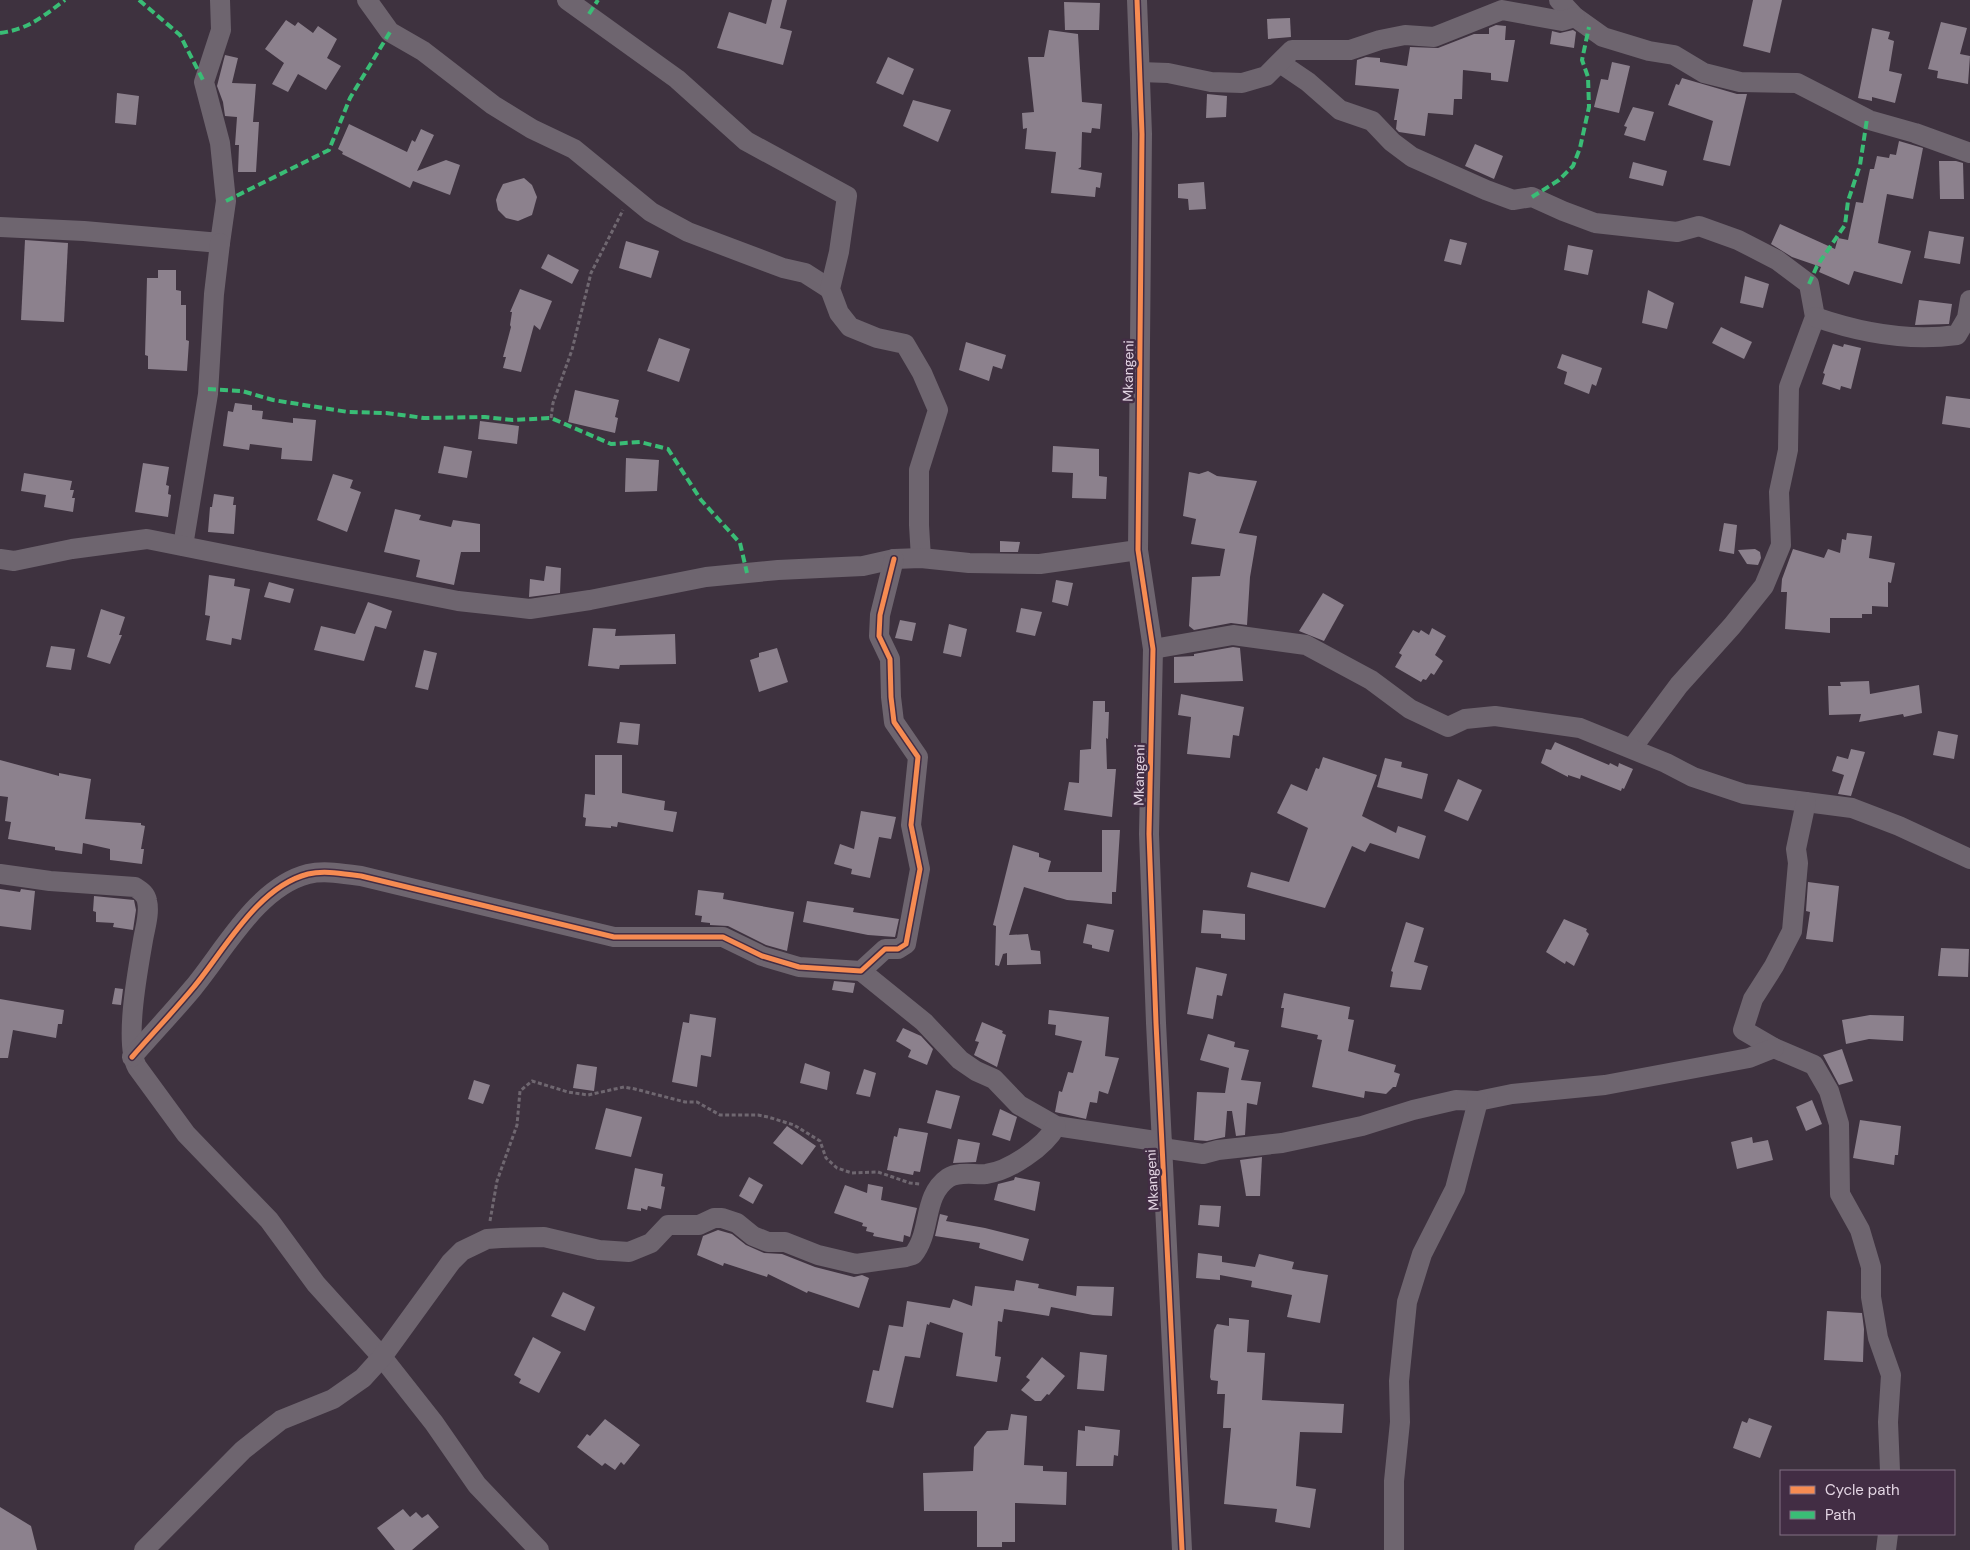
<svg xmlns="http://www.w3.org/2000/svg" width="1970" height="1550" font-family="'DM Sans',sans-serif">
<rect width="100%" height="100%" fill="#3e323f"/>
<g fill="#8c818d">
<polygon points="772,0 787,0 780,28 792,31 783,65 717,48 729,12 766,24"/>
<polygon points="1753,0 1782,0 1770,53 1743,46"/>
<polygon points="1064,2 1100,3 1099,30 1065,30"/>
<polygon points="1290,18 1291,37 1268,39 1267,19"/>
<polygon points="286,20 295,26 298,22 313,33 318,26 337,39 327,58 341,66 326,90 298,74 288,92 272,84 284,63 265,49"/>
<polygon points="1941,22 1967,28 1960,54 1970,56 1968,84 1937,78 1938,71 1928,69"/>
<polygon points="1496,25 1506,26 1505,40 1515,40 1508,82 1491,80 1491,73 1463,70 1462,99 1454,99 1453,115 1428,113 1425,136 1399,132 1396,129 1397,120 1394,120 1399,89 1355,85 1357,60 1366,57 1380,58 1380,62 1407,66 1410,47 1438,48 1474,34 1489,34 1489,28"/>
<polygon points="1872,28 1890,32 1888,39 1894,41 1889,71 1902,74 1895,103 1872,97 1872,101 1858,98"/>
<polygon points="1049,30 1078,34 1082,102 1102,104 1100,129 1092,128 1091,133 1082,132 1081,167 1078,169 1102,173 1100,188 1096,187 1095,197 1051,193 1056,152 1025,149 1027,128 1023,129 1022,113 1034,112 1028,57 1044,57"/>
<polygon points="1573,30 1576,32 1574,48 1550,44 1552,31 1560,33"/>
<polygon points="225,55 238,58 232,83 256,84 253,122 259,122 256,172 238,172 239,145 235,145 237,117 225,116 223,102 217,86"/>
<polygon points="888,57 914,69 903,95 876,83"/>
<polygon points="1612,62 1630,66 1619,113 1594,107 1601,79 1608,80"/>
<polygon points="1682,78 1737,94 1747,94 1730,166 1703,160 1713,121 1668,105 1676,84 1679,85"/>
<polygon points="117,93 139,96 136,125 115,123"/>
<polygon points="1207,94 1227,96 1226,117 1206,118"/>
<polygon points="913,100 951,110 938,142 903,126"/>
<polygon points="1633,107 1654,112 1645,141 1624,135 1627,127 1624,126"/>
<polygon points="349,124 407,152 412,140 415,142 421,129 434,135 417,171 446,160 460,165 450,195 413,181 410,188 342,154 343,152 338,149"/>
<polygon points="1899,141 1923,148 1913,199 1887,194 1878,243 1911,251 1902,284 1854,271 1849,285 1819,272 1821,267 1792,257 1771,244 1780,224 1835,249 1838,238 1848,240 1856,202 1863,203 1870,169 1874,169 1877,156 1889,158 1890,154 1896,155"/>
<polygon points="1475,144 1503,156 1494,179 1465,166"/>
<polygon points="1939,161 1956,161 1963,163 1964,199 1940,199"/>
<polygon points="1633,162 1667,171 1663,186 1629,178"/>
<polygon points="524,178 532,185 537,197 532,215 518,221 506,218 498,210 496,200 498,194 503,184"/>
<polygon points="1204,182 1206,209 1189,210 1188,199 1178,198 1178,184"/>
<polygon points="1929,231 1964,237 1960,264 1924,258"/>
<polygon points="1450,239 1467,243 1461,265 1444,261"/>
<polygon points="25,240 68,243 64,322 21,320"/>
<polygon points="626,241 659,251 651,278 619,268"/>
<polygon points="1568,245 1593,250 1588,275 1564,270"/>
<polygon points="548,254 579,270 572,284 541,268"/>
<polygon points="158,270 176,270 176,290 181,291 181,305 186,305 186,340 189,341 187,371 148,369 148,356 145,355 147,278 158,278"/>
<polygon points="1745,276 1769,284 1763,308 1740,303"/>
<polygon points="520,289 552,301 540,330 534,325 521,372 503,368 506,357 503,357 511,327 510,325 512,312 510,312"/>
<polygon points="1648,290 1674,303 1667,329 1642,323"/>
<polygon points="1919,300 1952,304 1949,324 1915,325"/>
<polygon points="1721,327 1752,342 1744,359 1712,343"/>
<polygon points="659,338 690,349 679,382 647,371"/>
<polygon points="966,342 1006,355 1002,369 993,366 989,381 959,370"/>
<polygon points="1833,344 1843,347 1844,344 1861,348 1851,389 1841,386 1840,390 1822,384 1825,374 1823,373"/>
<polygon points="1562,354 1602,368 1596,386 1592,384 1589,394 1564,384 1567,372 1557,368"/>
<polygon points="575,390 619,400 615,417 618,418 615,433 568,422"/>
<polygon points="1946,396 1970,399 1970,428 1942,424"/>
<polygon points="235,403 252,405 252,410 263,411 262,419 293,423 293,418 316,420 312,461 281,459 282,448 250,444 249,450 223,446 228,411 233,412"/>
<polygon points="480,421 519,426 517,444 478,439"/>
<polygon points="444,446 472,451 467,478 438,473"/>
<polygon points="1053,446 1099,449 1099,476 1107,477 1106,499 1072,498 1073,473 1052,472"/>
<polygon points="626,458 659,460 657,491 625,492"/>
<polygon points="143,463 169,467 166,485 169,486 168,494 171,495 168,517 135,512"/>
<polygon points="1208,471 1217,476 1257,481 1239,533 1257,536 1250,577 1247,625 1231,623 1194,630 1189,626 1192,577 1220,576 1225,549 1191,544 1196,519 1183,516 1189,472 1199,474"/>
<polygon points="24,473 72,481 70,490 74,490 72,498 75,498 73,512 44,507 46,495 21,491"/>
<polygon points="333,474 353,480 350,488 361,492 347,532 317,520"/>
<polygon points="214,494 234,497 233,505 236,505 234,534 208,532 210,507 212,507"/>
<polygon points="395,509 421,515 419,520 451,527 453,520 480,524 480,552 461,552 454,585 416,577 420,560 384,552"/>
<polygon points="1724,523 1737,525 1734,554 1719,551"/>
<polygon points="1847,533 1872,536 1869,558 1895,563 1891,583 1888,582 1888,607 1872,606 1872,614 1862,614 1862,618 1830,618 1830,633 1785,629 1787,592 1781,592 1782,579 1793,549 1824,558 1828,549 1840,553 1842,539 1846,540"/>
<polygon points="1000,541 1020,542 1018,552 1000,552"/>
<polygon points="1755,549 1760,552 1761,558 1758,565 1747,564 1738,550"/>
<polygon points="546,566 561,568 560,593 529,597 530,579 544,581"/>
<polygon points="209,575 235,579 234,586 250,589 241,640 232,638 231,645 206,640 210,616 205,615"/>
<polygon points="1056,580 1073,583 1068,606 1052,602"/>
<polygon points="269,582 294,589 290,603 264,597"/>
<polygon points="1323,593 1344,605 1324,641 1299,631"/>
<polygon points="368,602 392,611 386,629 375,626 364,661 314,650 321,626 355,634"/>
<polygon points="1021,608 1042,612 1035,636 1016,632"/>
<polygon points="101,609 125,617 119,635 122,635 110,664 87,657"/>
<polygon points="900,620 916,623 912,641 895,638"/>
<polygon points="949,624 967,629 961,657 943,653"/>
<polygon points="593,628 616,629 615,636 675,634 676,664 620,665 619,669 588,666"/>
<polygon points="1432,628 1446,636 1435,655 1443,661 1434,675 1431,673 1426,680 1423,679 1421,682 1395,667 1402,655 1399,653 1413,630 1419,633 1421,630 1429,635"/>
<polygon points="51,646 75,649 71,670 46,667"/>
<polygon points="1233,647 1240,648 1243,681 1174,683 1174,657 1194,656 1194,654"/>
<polygon points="777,648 788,682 759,692 750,660 759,657 759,653"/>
<polygon points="424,650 437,653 428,690 415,687"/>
<polygon points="1869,681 1870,694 1919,685 1922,713 1904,717 1903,714 1859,722 1861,714 1829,715 1828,686 1841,686 1840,682"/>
<polygon points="1181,694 1244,707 1239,736 1233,735 1230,758 1187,754 1191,717 1178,715"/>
<polygon points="1093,701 1105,701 1105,712 1109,712 1108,739 1106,738 1107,769 1116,769 1112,817 1064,810 1069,782 1079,783 1080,750 1091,749"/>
<polygon points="620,722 640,724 638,745 617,743"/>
<polygon points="1938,731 1958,735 1954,759 1933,755"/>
<polygon points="1555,742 1609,765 1610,763 1618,767 1619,763 1633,769 1624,789 1622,788 1621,791 1581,775 1580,779 1568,775 1568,777 1541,763 1546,749 1551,750"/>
<polygon points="1851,749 1865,752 1851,796 1838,794 1844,775 1832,771 1837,756 1848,759"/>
<polygon points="595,755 622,755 622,793 665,801 664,810 677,812 673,832 618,822 617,827 611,826 611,828 585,826 586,818 583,817 585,794 595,795"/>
<polygon points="1323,757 1377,775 1362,816 1396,833 1398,826 1426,836 1419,859 1370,843 1365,852 1352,846 1325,908 1247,887 1251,872 1289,882 1308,828 1277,813 1291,784 1307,791 1316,768 1319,769"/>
<polygon points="1385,758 1402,762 1401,767 1428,774 1422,799 1377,787"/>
<polygon points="0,760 59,776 59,773 91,779 85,819 141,823 141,825 145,826 141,849 144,849 142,864 110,860 110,849 83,843 82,854 55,850 55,847 8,839 11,822 5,821 8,797 0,796"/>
<polygon points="1458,779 1482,790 1468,821 1444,811"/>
<polygon points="861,811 896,817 891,839 879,837 870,878 851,874 852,869 834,864 840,844 854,849"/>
<polygon points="1102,830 1120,830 1116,892 1112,892 1112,904 1067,900 1024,887 1009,935 1028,934 1031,950 1040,951 1041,964 1007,965 1007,953 1003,954 999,966 995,965 996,926 993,925 1013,845 1039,853 1039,857 1051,861 1048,872 1102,872"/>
<polygon points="1808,882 1839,886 1833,942 1806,939 1810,912 1806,911"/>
<polygon points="0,889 20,892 21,889 35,891 31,930 0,926"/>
<polygon points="698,890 724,893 723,899 794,912 787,951 766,945 728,926 710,925 710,923 701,922 702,916 695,915"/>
<polygon points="94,896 134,900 136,910 133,930 113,927 114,923 96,922 96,912 93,911"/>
<polygon points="807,901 854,908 853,912 899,919 895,937 868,935 803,922"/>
<polygon points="1203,910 1245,914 1245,940 1221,938 1221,934 1201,933"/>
<polygon points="1564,919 1587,929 1586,931 1589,934 1574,966 1566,961 1565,964 1546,952"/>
<polygon points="1406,922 1424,928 1414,962 1428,966 1421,990 1390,987 1393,972 1391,971"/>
<polygon points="1087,924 1114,930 1109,952 1092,948 1092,945 1083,943"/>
<polygon points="1941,948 1969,949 1968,977 1938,976"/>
<polygon points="1196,967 1227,974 1222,996 1217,995 1213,1019 1187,1014"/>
<polygon points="834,981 855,983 853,993 832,990"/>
<polygon points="115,988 123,989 121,1005 112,1004"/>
<polygon points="1284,993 1350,1007 1348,1019 1354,1020 1348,1051 1396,1065 1394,1072 1400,1074 1396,1087 1393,1087 1386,1094 1365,1091 1364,1098 1312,1087 1322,1040 1317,1039 1318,1035 1281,1027 1284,1008 1281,1008"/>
<polygon points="0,999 64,1010 62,1024 58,1024 56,1038 13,1030 8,1058 0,1058"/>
<polygon points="1049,1010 1109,1017 1105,1056 1119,1058 1108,1094 1099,1091 1097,1103 1090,1102 1086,1119 1055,1112 1059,1091 1062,1092 1068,1072 1073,1073 1082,1041 1055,1035 1056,1025 1048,1024"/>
<polygon points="690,1014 716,1018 711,1057 701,1055 697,1087 672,1082 683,1022 689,1023"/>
<polygon points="1870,1015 1904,1016 1903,1041 1869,1039 1846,1044 1842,1020"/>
<polygon points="982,1022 1003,1031 1002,1033 1006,1035 997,1067 974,1055 979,1042 975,1041"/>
<polygon points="903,1028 921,1036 933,1049 927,1065 908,1057 911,1050 896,1041"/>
<polygon points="1208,1034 1235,1042 1234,1047 1249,1050 1241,1080 1261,1082 1257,1105 1247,1103 1245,1135 1236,1136 1232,1111 1227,1111 1225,1137 1207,1141 1194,1140 1197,1092 1225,1093 1229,1068 1200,1060"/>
<polygon points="1842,1049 1853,1081 1839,1085 1823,1055"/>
<polygon points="805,1063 830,1072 827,1090 800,1083"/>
<polygon points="577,1064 597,1067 594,1091 573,1088"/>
<polygon points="864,1069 876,1073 870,1097 856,1094"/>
<polygon points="474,1080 490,1085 483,1104 468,1099"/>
<polygon points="936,1090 960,1096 951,1129 927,1123"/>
<polygon points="1812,1100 1822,1124 1806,1131 1796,1107"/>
<polygon points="606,1108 642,1117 631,1157 595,1149"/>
<polygon points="1000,1109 1017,1117 1010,1141 992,1135"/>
<polygon points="1860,1120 1901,1126 1898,1155 1895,1155 1894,1165 1853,1158"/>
<polygon points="787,1126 816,1146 802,1165 773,1143"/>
<polygon points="899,1128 928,1133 920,1172 914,1171 913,1175 887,1170 894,1136 897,1137"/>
<polygon points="1752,1137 1753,1143 1768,1140 1773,1160 1737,1169 1731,1142"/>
<polygon points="958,1139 980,1143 976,1162 953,1163"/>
<polygon points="1262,1157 1260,1196 1246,1196 1240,1160"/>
<polygon points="635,1168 663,1174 661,1186 665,1187 661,1209 648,1206 647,1210 641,1208 641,1211 627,1209"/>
<polygon points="749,1177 763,1185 753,1204 739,1196"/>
<polygon points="1015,1177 1040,1182 1035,1211 994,1200 998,1184 1014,1180"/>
<polygon points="868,1184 883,1187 881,1200 917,1208 910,1237 904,1235 903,1242 873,1236 874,1233 866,1231 867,1227 862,1226 863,1223 834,1213 845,1185 867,1193"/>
<polygon points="1200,1205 1221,1206 1219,1227 1198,1225"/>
<polygon points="940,1214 948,1216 946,1221 985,1228 1029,1239 1023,1261 979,1248 980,1243 935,1236"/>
<polygon points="718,1230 732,1234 746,1245 764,1253 782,1254 815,1267 854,1277 862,1275 869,1278 859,1308 808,1291 807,1293 768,1274 767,1277 724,1263 723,1266 697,1255 703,1236"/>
<polygon points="1198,1253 1222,1256 1222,1262 1255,1267 1259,1254 1294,1262 1292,1269 1328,1275 1320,1323 1287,1317 1292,1295 1251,1287 1252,1281 1220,1275 1220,1280 1196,1278"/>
<polygon points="1016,1280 1039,1284 1038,1288 1076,1296 1077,1286 1114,1287 1112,1316 1093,1315 1051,1307 1049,1316 1004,1309 1002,1322 998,1321 995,1356 1001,1357 997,1382 956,1376 963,1333 930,1322 929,1325 927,1324 920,1358 905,1356 893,1408 866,1402 873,1370 879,1371 889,1325 903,1327 907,1301 950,1308 953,1299 972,1306 975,1286 1014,1291"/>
<polygon points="563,1292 595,1307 585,1331 551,1316"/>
<polygon points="1827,1311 1862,1313 1864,1329 1863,1362 1824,1360"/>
<polygon points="1229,1318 1249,1320 1247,1352 1265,1353 1262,1400 1344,1404 1342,1433 1300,1432 1296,1486 1316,1489 1310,1528 1275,1522 1277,1509 1224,1504 1231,1428 1223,1428 1225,1394 1217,1394 1218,1381 1211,1380 1210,1377 1214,1330 1217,1324 1229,1326"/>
<polygon points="533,1337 561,1352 539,1393 519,1383 521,1379 514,1375"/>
<polygon points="1080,1352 1107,1355 1104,1391 1077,1389"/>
<polygon points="1042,1357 1065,1376 1049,1395 1047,1394 1041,1401 1035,1401 1021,1390 1030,1380 1026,1377"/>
<polygon points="1011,1414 1027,1416 1024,1465 1043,1466 1043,1471 1067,1472 1066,1505 1015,1503 1015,1542 1002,1542 1002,1547 977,1547 977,1511 924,1511 923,1473 973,1471 974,1447 987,1431 1008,1430"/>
<polygon points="1749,1418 1772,1426 1760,1458 1733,1448 1742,1421 1747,1423"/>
<polygon points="605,1419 640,1445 624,1465 621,1462 615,1470 605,1463 602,1466 577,1447 587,1434 590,1436"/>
<polygon points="1085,1426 1120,1430 1118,1456 1114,1455 1113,1466 1076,1466 1078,1430 1085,1431"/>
<polygon points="0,1507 31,1526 37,1550 0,1550"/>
<polygon points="403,1509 410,1517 416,1512 422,1518 428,1514 439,1527 412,1550 395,1550 377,1528"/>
</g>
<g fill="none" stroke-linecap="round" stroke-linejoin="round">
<g stroke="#6f6770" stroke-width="3" stroke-dasharray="4 2.5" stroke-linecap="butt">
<polyline points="551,418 553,403 572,350 591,273 623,210"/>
<polyline points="490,1221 497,1181 517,1125 520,1091 532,1081 568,1092 588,1095 624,1087 635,1089 685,1102 697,1102 720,1115 758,1115 768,1117 794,1125 820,1141 826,1158 837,1168 852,1173 878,1172 910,1183 920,1184"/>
</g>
<g stroke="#6e656f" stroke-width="20">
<polyline points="367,0 390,32 423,51 493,105 532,129 574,149 651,212 688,232 783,268 805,273 830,289"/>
<polyline points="567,0 677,79 746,141 847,196 839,252 830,289 839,313 850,327 877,338 905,344 922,373 938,410 919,470 919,525 921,558"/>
<polyline points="1137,0 1142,134 1138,550 1153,649 1149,834 1156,1023 1182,1550"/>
<polyline points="1559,0 1575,17 1603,37 1649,51 1674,55 1704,73 1740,82 1797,83 1869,120 1915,133 1970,153"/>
<polyline points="1280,63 1308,82 1340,110 1372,121 1392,142 1412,157 1486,190 1513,200 1532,197 1563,211 1595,223 1677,232 1699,226 1738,240 1777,260 1809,284 1815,317 1789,387 1788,450 1779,492 1781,545 1764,586 1732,626 1679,685 1632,748"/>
<polyline points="1140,72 1168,73 1211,82 1242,83 1266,76 1292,50 1350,50 1380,40 1405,35 1434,37 1502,10 1562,21 1575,17"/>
<polyline points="0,227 84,231 220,243 226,201 220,143 204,82 221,30 220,0"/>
<path d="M1815,317C1861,333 1908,342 1957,335L1967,318L1970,300"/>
<polyline points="183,546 208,394 214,294 220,243"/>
<polyline points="0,559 14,561 72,549 147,539 458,601 530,609 590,600 706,577 778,570 863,566 894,559 921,558 969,563 1040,564 1138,550"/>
<polyline points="1153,649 1233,635 1306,645 1371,680 1410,709 1448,727 1465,719 1495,716 1580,728 1666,763 1693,777 1744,794 1852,808 1899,826 1970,859"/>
<polyline points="1806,802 1796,849 1798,863 1792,931 1774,966 1753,999 1743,1030 1774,1048 1814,1065 1829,1091 1839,1124 1840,1194 1860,1230 1871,1267 1871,1297 1878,1338 1891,1375 1888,1422 1890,1471"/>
<path d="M0,874L50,881L135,887C141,891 146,894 147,901C150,913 145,928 143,940C138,969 124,1042 137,1067L186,1134L269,1220L316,1284L382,1357L434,1423L477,1485L539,1550"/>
<polyline points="861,971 924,1022 960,1060 976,1071 994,1079 1019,1105 1056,1126 1162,1142"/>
<path d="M132,1057C152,1034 173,1012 193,988C224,951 257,887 308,874C325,870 344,874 361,876L614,937H723L762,956L799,967L861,971L885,949H898L906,944L920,869L911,825L918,757L894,722L891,697L890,659L879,636L880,615L894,559"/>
<polyline points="1162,1148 1203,1154 1218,1150 1282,1143 1362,1126 1413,1110 1456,1100 1478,1101 1512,1094 1605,1085 1749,1058 1774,1048"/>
<path d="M144,1550L243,1450L281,1420L333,1399L363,1378L382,1357L451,1262L462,1251L487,1239L501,1238L544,1237L599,1250L629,1252L651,1243L668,1225H699L714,1218H722L737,1223L753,1236L768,1242H785L818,1255L856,1264L906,1257L913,1255C932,1232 922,1196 948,1178C959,1171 974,1175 986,1174C1009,1171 1045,1147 1056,1126"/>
<polyline points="1394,1550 1394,1481 1400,1422 1399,1381 1407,1302 1422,1254 1455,1189 1478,1101"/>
<polyline points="1886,1550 1888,1534"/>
</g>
<g stroke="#3abd76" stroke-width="4" stroke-dasharray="8 4" stroke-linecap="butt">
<polyline points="139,0 180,35 204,82"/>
<polyline points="589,14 598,0"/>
<path d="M0,33C29,29 42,17 65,0"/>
<polyline points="1532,197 1559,180 1573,166 1580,148 1589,107 1588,77 1582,60 1589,27"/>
<polyline points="226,201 329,150 350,98 390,32"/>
<polyline points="1809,284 1817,266 1845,225 1848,201 1860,165 1867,119"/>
<polyline points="208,389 242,391 273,400 348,412 386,413 424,418 485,417 513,420 551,418 611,444 640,442 668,449 701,500 740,543 747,573"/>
</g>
<defs>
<g id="cycleway">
<polyline points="1137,0 1142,134 1138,550 1153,649 1149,834 1156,1023 1182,1550"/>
<path d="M132,1057C152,1034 173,1012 193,988C224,951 257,887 308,874C325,870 344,874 361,876L614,937H723L762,956L799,967L861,971L885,949H898L906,944L920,869L911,825L918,757L894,722L891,697L890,659L879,636L880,615L894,559"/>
</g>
</defs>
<use href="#cycleway" stroke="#422d44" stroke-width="8"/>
<use href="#cycleway" stroke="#f68b52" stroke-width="5"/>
</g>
<g text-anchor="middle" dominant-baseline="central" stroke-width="5" stroke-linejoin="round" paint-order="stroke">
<g font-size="14" fill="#e3d5e3" stroke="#422d44">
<text transform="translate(1128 371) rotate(-89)">Mkangeni</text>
<text transform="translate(1139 775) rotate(-89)">Mkangeni</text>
<text transform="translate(1152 1180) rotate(-93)">Mkangeni</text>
</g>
</g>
<rect x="1780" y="1470" width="175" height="65" fill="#422d44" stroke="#827084"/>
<rect x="1790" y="1486" width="25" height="8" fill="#f68b52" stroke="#827084"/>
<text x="1825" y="1495" font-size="15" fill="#e3d5e3">Cycle path</text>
<rect x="1790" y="1511" width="25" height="8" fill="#3abd76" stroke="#827084"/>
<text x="1825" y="1520" font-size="15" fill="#e3d5e3">Path</text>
</svg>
